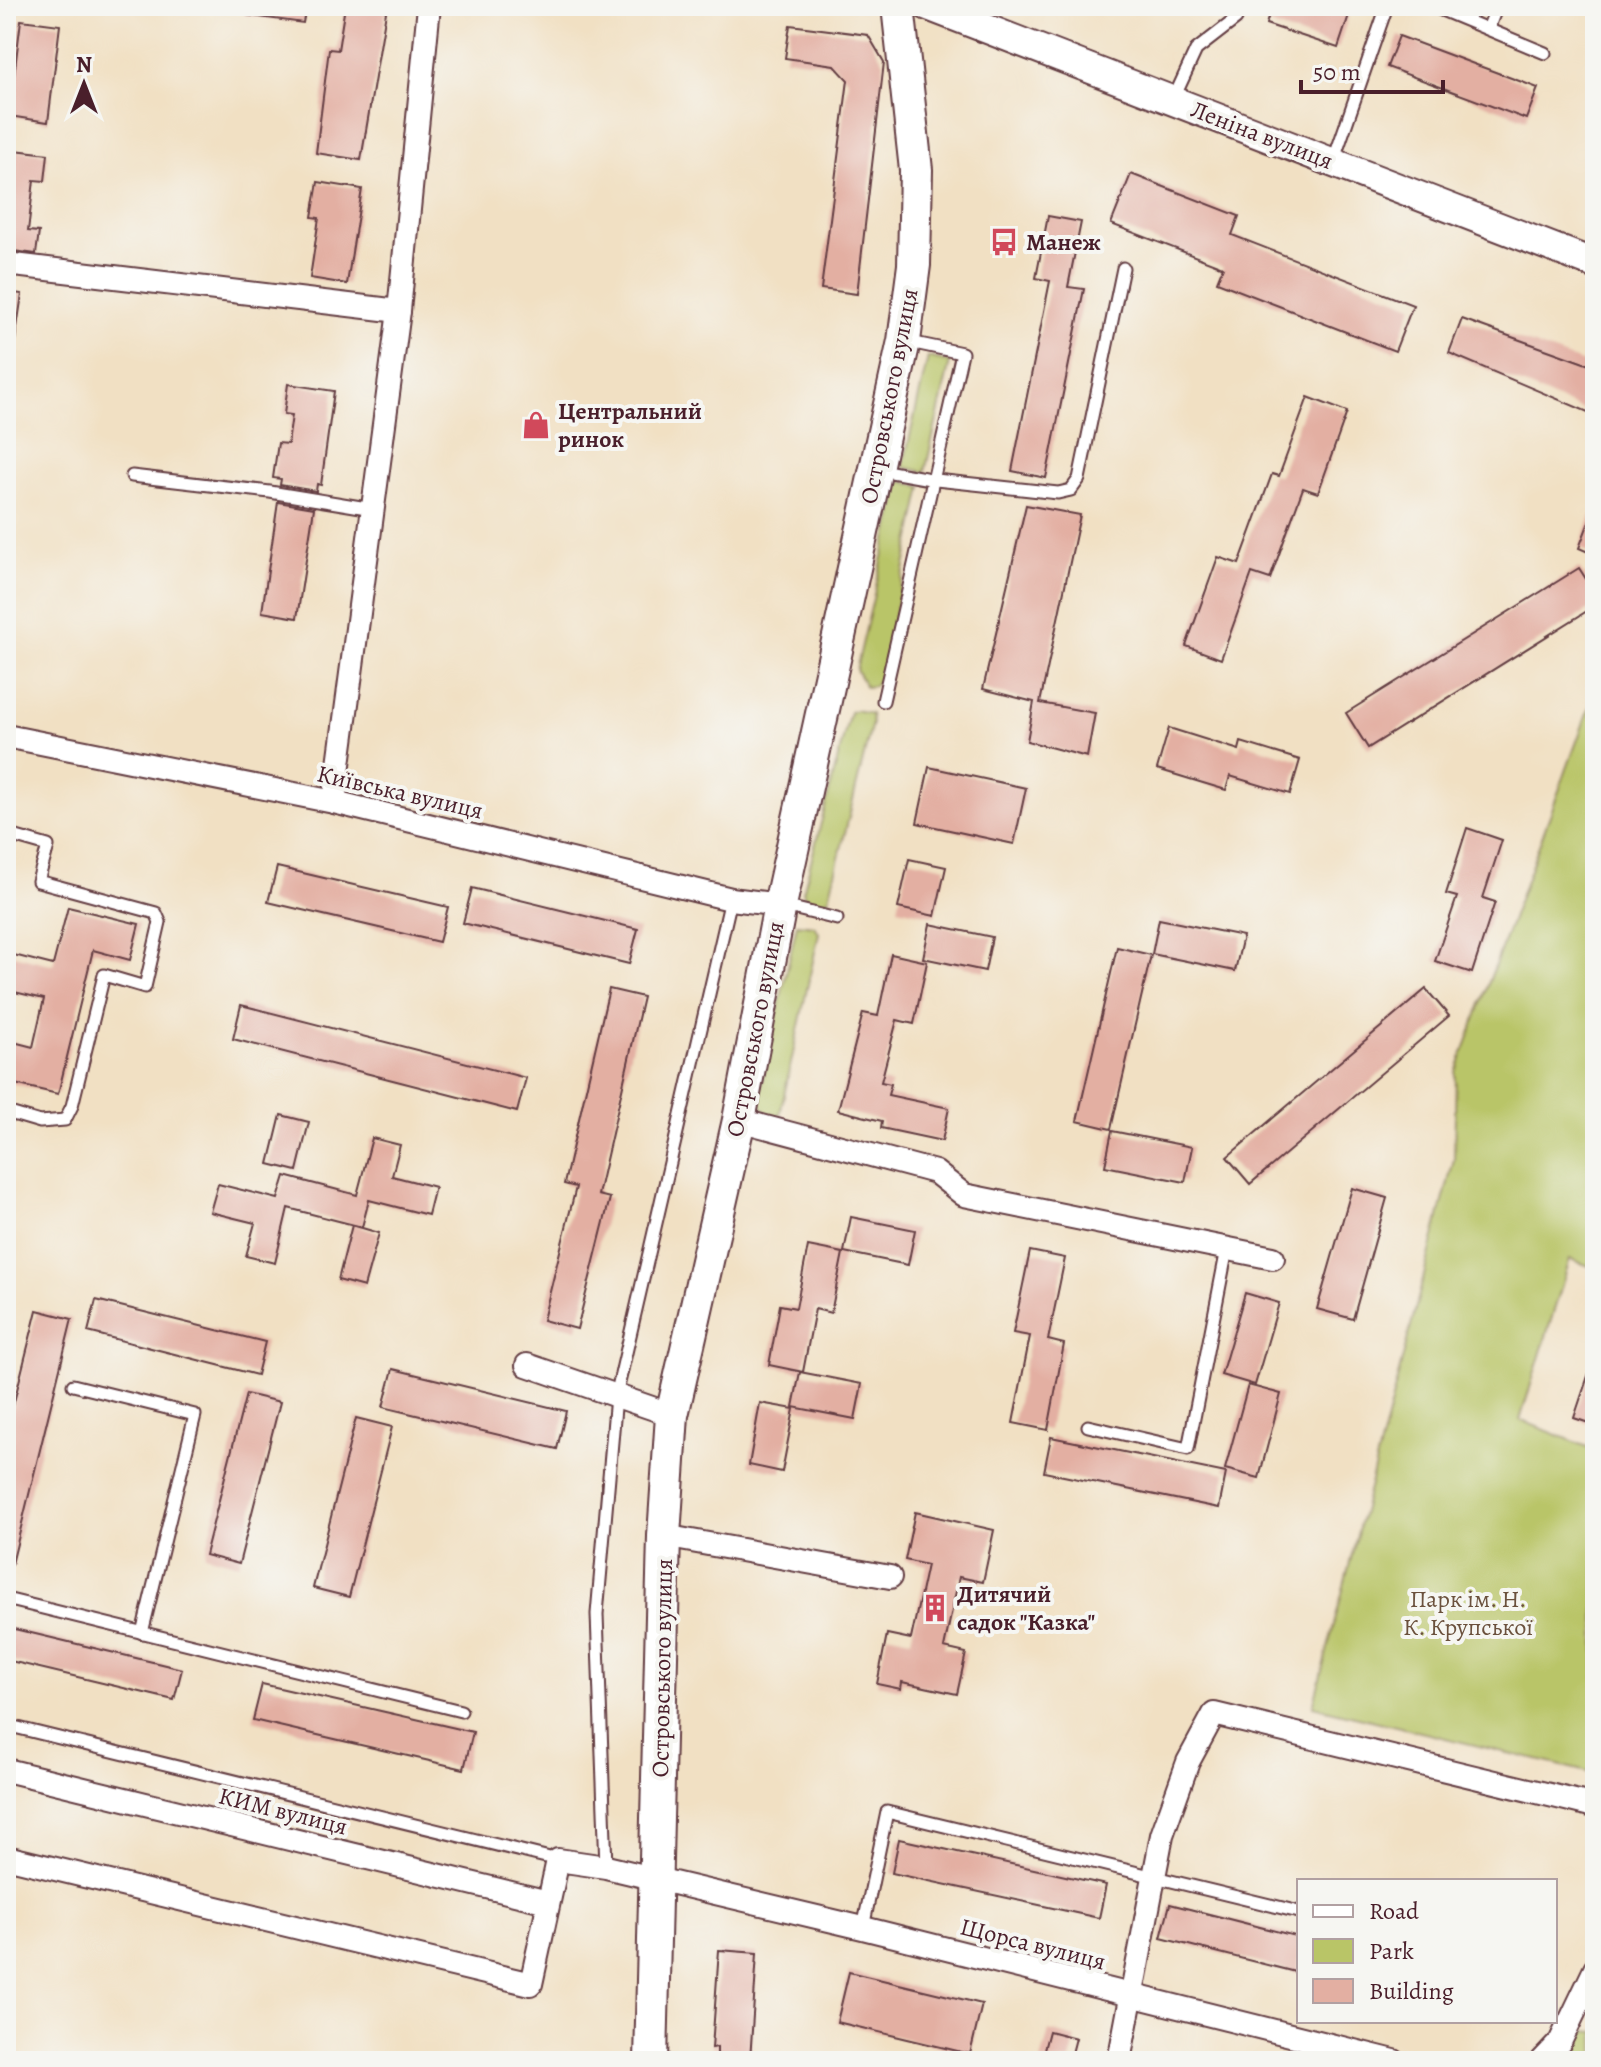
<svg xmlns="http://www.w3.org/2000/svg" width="1601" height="2067" font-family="Alegreya,serif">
<rect width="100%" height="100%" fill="#f6f6f2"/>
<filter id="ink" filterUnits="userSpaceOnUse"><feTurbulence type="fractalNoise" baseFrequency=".0125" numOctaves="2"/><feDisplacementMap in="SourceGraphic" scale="16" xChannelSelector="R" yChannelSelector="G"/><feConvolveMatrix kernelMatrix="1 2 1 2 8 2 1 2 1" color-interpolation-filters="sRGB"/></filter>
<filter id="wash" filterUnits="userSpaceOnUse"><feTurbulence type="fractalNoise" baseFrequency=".006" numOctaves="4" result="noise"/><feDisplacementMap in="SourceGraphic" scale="32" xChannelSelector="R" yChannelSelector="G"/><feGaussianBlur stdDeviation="1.8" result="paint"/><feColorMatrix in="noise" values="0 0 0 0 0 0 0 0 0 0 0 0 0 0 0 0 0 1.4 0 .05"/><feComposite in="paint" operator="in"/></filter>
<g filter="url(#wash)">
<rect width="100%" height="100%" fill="#f1e0c3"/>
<g fill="#b9c567" stroke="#827249" stroke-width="2">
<polygon points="928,357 950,362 925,472 903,467"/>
<polygon points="901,481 922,487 881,678 874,686 866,687 856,670"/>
<polygon points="1595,692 1595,1268 1570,1259 1520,1420 1595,1450 1595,1774 1313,1706 1454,1159 1456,1072"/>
<polygon points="856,710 871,714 872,723 829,898 823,902 806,898 803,892 850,712"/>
<polygon points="797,924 815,926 819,933 780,1114 770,1118 758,1101"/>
<polygon points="1583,2031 1595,2032 1595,2061 1559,2061"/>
</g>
<g id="blocks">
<g fill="#e3afa2">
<polygon points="246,6 306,6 303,23 245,15"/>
<polygon points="345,6 387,6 361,160 316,153 329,49 338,50"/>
<polygon points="1272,6 1352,6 1338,48 1266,24"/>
<polygon points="21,20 60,25 48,122 9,116"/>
<polygon points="790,25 868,35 884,62 857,294 821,289 848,80 834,65 785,58"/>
<polygon points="1399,36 1538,88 1526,119 1387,67"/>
<polygon points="6,149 48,154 45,181 34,180 28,231 39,232 36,254 6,250"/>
<polygon points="1131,174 1239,216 1232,235 1413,305 1395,351 1217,282 1223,267 1111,224"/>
<polygon points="318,182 362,189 347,284 310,278 319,218 312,217"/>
<polygon points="1048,216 1081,222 1068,287 1084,289 1046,478 1012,471 1050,281 1036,278"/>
<polygon points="6,292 22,294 15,341 6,340"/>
<polygon points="1462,319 1595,367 1595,415 1449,353"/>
<polygon points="288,384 334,391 321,485 317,484 316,491 280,485 281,479 273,478 278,443 288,444 292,415 284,414"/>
<polygon points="1308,397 1347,412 1318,493 1303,488 1270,579 1252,573 1221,659 1186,646 1218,557 1239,564 1272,474 1279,476"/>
<polygon points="278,502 314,508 297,618 262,612"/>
<polygon points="1026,505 1080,515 1040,703 1095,713 1087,757 1027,741 1034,702 983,689"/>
<polygon points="1594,509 1595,509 1595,555 1579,548"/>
<polygon points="1579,568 1595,593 1595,606 1368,748 1346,713"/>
<polygon points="1169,728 1239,750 1241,742 1300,760 1290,794 1230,776 1226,790 1157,769"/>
<polygon points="929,767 1026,788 1014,844 917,823"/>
<polygon points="1467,828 1502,840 1483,898 1495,902 1472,973 1435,961 1457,897 1446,894"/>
<polygon points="909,859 946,867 935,916 898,908"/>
<polygon points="277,867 448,907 439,942 268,902"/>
<polygon points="472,888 638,929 629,964 463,923"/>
<polygon points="68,907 139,924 130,960 93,950 58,1094 6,1082 6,1040 33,1047 44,999 6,990 6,953 53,965"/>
<polygon points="1159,919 1243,936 1235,971 1152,954"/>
<polygon points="930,924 992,937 985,971 923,958"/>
<polygon points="1117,947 1151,955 1111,1129 1077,1121"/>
<polygon points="891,954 927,962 914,1024 897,1020 881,1082 891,1084 888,1095 949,1108 942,1141 881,1128 882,1121 838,1110 863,1013 878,1016"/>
<polygon points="609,989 643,997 598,1195 610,1198 577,1329 543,1320 576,1187 564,1184"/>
<polygon points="1426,989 1449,1016 1250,1184 1227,1157"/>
<polygon points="241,1005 526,1078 517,1112 233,1039"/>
<polygon points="281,1115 309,1122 297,1171 269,1164"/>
<polygon points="1112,1131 1192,1147 1185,1182 1105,1166"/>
<polygon points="372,1138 400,1145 392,1176 435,1187 428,1215 369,1200 362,1227 288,1208 275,1263 246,1256 255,1223 210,1212 218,1184 278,1199 285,1176 357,1195"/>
<polygon points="1352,1188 1387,1198 1353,1319 1317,1309"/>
<polygon points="851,1217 915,1230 908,1265 844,1252"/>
<polygon points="352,1225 379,1233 364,1287 338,1280"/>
<polygon points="808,1246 843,1253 831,1313 815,1309 803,1372 769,1365 780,1305 796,1308"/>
<polygon points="1030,1251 1065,1258 1048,1340 1064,1344 1048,1430 1013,1423 1030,1336 1013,1333"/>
<polygon points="1245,1293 1279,1303 1255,1385 1221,1375"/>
<polygon points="96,1300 265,1342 257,1375 88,1332"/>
<polygon points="37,1310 72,1319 12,1564 6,1564 6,1434"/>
<polygon points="1592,1364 1595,1364 1595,1425 1574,1418"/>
<polygon points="393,1369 566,1411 557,1449 383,1407"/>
<polygon points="800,1372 862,1384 855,1419 793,1407"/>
<polygon points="1248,1385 1281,1394 1259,1478 1225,1469"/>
<polygon points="246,1394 280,1402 239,1564 205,1555"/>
<polygon points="760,1403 794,1409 782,1472 749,1465"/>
<polygon points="356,1418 392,1427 349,1597 313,1588"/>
<polygon points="1051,1437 1226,1473 1219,1508 1044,1472"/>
<polygon points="915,1512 994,1530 983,1582 959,1577 944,1648 966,1653 957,1694 902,1682 901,1689 877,1684 887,1634 911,1639 927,1565 905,1560"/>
<polygon points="6,1627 182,1669 174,1700 6,1660"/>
<polygon points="262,1684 473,1732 464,1769 253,1720"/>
<polygon points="899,1839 1106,1885 1099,1918 892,1873"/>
<polygon points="1170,1904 1299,1937 1299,1973 1161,1938"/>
<polygon points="719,1950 757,1953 750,2061 717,2061 717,2047 712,2048"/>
<polygon points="849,1972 982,2004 970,2054 837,2022"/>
<polygon points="1049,2031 1076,2038 1070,2061 1041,2061"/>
</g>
</g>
</g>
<g filter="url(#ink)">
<use href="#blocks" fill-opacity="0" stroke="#633c42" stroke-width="2"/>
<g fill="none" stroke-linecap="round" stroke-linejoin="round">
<defs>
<g id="service">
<polyline points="1432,6 1545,53"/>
<polyline points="1488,29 1497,6"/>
<polyline points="1173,100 1196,50 1236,19 1240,6"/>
<polyline points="1333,162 1387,6"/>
<polyline points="880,470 936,480 1058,493 1071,490 1079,479 1123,268"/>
<polyline points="132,476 270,492 373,509"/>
<polyline points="883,701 962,353 905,341"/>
<polyline points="6,834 48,846 38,881 156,913 160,922 145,987 104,975 72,1106 65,1120 40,1122 6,1112"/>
<polyline points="784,906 837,919"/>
<polyline points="73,1385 195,1415 142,1633"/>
<polyline points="1088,1426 1188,1449 1227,1249"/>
<polyline points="6,1599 461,1711"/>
<polyline points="6,1725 558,1860"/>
<polyline points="606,1867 597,1614 616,1396 731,899"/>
<polyline points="863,1928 887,1812 1299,1912"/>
</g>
<g id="minor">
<polyline points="6,264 399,311"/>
<polyline points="6,736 334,802 731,899 780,905"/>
<polyline points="334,802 399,311 429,6"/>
<polyline points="739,1120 935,1172 964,1195 1273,1258"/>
<polyline points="527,1365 672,1415"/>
<polyline points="664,1536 890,1577"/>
<polyline points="6,1770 548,1902"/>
<polyline points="6,1857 531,1984 558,1860 606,1867 863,1928 1394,2061"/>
<polyline points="1119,2061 1162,1835 1188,1762 1214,1714 1595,1806"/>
<polyline points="1542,2061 1560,2042 1595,1969"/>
</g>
<polyline id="tertiary" points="928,6 1595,264"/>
<polyline id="secondary" points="651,2061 664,1536 672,1415 739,1120 780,905 904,341 914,265 916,170 898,6"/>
</defs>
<use href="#service" stroke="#633c42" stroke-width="15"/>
<use href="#minor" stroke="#633c42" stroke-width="26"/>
<use href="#tertiary" stroke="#633c42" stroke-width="32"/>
<use href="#secondary" stroke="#633c42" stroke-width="36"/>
<use href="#service" stroke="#fff" stroke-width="11"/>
<use href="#minor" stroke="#fff" stroke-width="22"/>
<use href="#tertiary" stroke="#fff" stroke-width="28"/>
<use href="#secondary" stroke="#fff" stroke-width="32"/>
</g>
</g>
<defs>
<symbol id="bus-bare" viewBox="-9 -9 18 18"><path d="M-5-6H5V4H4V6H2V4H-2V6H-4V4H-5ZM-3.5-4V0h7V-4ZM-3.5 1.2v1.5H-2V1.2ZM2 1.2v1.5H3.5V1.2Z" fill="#d1495b" stroke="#f6f6f2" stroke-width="2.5" paint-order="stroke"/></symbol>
<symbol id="shop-bare" viewBox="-9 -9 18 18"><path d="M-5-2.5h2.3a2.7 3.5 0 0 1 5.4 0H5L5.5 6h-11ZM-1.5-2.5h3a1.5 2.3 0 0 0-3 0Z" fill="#d1495b" stroke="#f6f6f2" stroke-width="2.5" paint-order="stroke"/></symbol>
<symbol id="building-bare" viewBox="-9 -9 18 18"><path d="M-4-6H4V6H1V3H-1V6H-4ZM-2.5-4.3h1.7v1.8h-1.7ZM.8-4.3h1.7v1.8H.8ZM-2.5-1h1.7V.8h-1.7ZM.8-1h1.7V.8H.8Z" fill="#d1495b" stroke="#f6f6f2" stroke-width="2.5" paint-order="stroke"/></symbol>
</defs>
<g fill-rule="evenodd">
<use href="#bus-bare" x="984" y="222" width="40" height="40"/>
<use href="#shop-bare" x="516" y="405" width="40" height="40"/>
<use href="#building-bare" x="915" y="1588" width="40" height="40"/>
</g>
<g text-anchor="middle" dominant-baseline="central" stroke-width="8" stroke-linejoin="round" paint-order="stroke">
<g font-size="24" fill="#4a1f2b" stroke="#f6f6f2">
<text transform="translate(1262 135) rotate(21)">Леніна вулиця</text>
<text transform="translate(889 396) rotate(-79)">Островського вулиця</text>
<text transform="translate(400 792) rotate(13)">Київська вулиця</text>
<text transform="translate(755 1029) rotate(-79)">Островського вулиця</text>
<text transform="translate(662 1668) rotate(-89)">Островського вулиця</text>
<text transform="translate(283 1811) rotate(14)">КИМ вулиця</text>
<text transform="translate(1033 1944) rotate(14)">Щорса вулиця</text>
</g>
<g font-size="24" font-weight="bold" fill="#4a1f2b" stroke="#f6f6f2" text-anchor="start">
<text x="1026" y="242">Манеж</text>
<text x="558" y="411">Центральний<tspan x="558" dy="28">ринок</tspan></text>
<text x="957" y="1594">Дитячий<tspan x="957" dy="28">садок "Казка"</tspan></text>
</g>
<g font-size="24" fill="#6b513d" stroke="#f6f6f2">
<text x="1468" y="1599">Парк ім. Н.<tspan x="1468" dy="28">К. Крупської</tspan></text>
</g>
</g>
<rect width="1601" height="2067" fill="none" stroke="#f6f6f2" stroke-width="32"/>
<rect x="1297" y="1879" width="260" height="144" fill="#f6f6f2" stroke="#b1a0a2" stroke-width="2"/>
<rect x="1313" y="1905" width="40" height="12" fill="#ffffff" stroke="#b1a0a2" stroke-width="2"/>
<text x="1369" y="1919" font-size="24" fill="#4a1f2b">Road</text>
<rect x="1313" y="1939" width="40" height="24" fill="#b9c567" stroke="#b1a0a2" stroke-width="2"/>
<text x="1369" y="1959" font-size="24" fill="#4a1f2b">Park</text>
<rect x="1313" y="1979" width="40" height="24" fill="#e3afa2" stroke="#b1a0a2" stroke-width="2"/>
<text x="1369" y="1999" font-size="24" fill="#4a1f2b">Building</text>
<g transform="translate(84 84)" stroke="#f6f6f2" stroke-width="6" paint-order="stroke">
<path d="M0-6L14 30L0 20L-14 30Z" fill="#4a1f2b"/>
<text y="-12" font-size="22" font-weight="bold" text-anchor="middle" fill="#4a1f2b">N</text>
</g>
<path d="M1301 80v12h142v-12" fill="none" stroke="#4a1f2b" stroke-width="4"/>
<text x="1313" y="80" font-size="24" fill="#4a1f2b" stroke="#f6f6f2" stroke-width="6" paint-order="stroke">50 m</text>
</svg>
